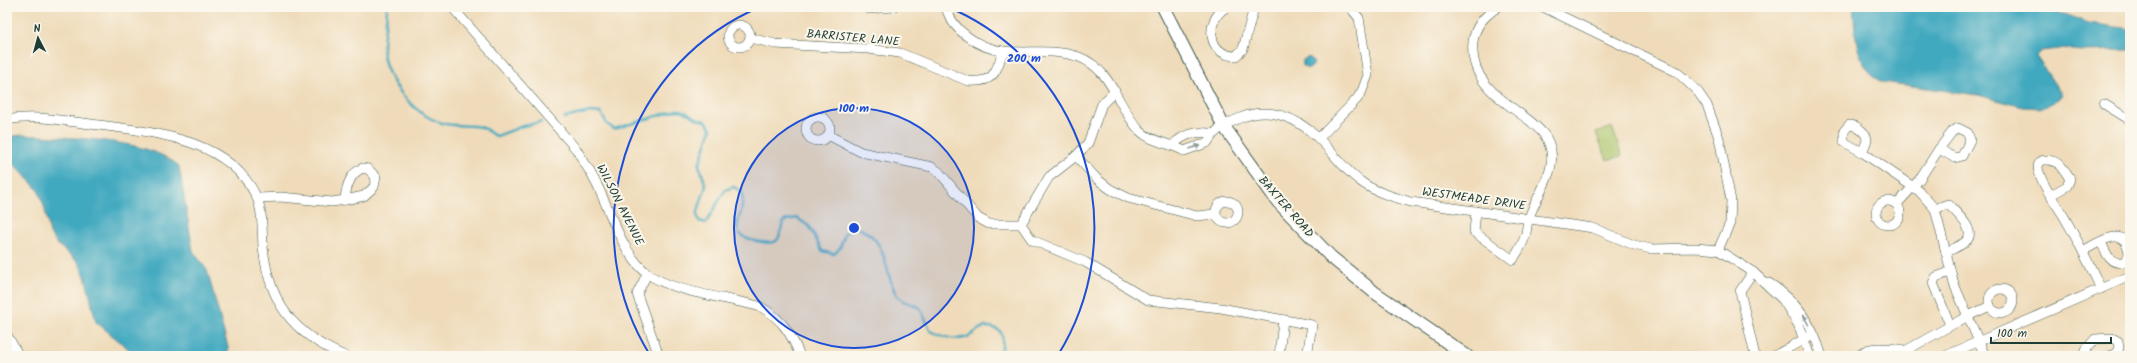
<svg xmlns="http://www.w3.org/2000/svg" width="2137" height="363" font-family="Kalam,sans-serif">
<rect width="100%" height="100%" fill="#fbf7ec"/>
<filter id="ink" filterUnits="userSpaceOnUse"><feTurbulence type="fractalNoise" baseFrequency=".025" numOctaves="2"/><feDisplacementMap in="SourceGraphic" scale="8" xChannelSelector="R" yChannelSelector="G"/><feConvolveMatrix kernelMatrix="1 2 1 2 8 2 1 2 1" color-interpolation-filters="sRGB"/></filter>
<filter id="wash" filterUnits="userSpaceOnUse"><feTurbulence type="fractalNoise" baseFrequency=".012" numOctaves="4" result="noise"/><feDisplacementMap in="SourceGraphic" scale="16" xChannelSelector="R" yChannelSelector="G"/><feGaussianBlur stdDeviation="0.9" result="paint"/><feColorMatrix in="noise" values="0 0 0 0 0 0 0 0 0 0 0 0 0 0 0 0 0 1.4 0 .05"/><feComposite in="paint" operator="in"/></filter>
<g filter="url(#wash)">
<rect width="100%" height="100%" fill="#efdbba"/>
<polygon fill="#abc46a" stroke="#65804f" points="1612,127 1622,156 1607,160 1596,133"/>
<g fill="#3fa8bf" stroke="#2f727a">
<path d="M1853,7H2029L2064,14L2089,23L2130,29V50L2083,51L2059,49L2041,51L2036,56L2062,95L2055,102L2040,108L2023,107L1978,95L1882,82C1854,65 1856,36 1853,7Z"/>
<circle cx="1308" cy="63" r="5.5"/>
<path d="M22,135C66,138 146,137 179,166L193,251L207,270L228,347V356H133L131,351L96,322L85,276L78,262L57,244L50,234L44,206L38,190L10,160L7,154V143L13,136Z"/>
</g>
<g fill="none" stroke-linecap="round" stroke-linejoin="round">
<g stroke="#3fa8bf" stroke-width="2.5">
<path d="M387,7C387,22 382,38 383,53C386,81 414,115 442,123C455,127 468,124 481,127C487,128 490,135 497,136L523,126L541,122"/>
<path d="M564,118L590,112L601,113L607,124L614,129L677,110C690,110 692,120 706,121L711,129L699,165L706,186L697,214L699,221L706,223L725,190L734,187L742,192C748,217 718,236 762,242C784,245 777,235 784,221L797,218L810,227L822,251L834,254L840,248L845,233L857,228C889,238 884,273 896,294C902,304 912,302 920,308L931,331C941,336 955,342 967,337C973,335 977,329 984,327C1007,326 1003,339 1001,356"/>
</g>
</g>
</g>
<g filter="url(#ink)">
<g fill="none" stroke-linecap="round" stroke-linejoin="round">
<defs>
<g id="minor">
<path d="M452,7L576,149C583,160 590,171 596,183C610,210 622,254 647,273C670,292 731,298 761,307C782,319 791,333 800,356"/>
<path d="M946,7C952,31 979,48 1003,51C1028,54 1054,48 1079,57C1113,70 1117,107 1140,131C1151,142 1170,143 1184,151L1207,143C1215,129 1226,124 1240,118C1269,106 1296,117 1318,138C1333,152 1343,169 1360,181C1374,192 1394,197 1411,202L1593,228L1634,245L1651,249L1696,248L1718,250L1753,272L1783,300L1798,324L1810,356"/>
<path d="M1227,7C1204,19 1207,56 1236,56L1243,49L1254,7"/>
<polyline points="1543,7 1677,72 1698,92 1707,105 1719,138 1731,201 1730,223 1718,250"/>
<polyline points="869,9 893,7"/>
<circle cx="739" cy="36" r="11"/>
<path d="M750,38L775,44L868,49L900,53L968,81C994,83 996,73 1003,51"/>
<polyline points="2104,104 2130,120"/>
<circle cx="818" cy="129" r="12"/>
<path d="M7,120C35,114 63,121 91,124C148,132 227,136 256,196C263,210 262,232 263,247C269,303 293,334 345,356"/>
<path d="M1849,125C1855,125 1857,127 1861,130C1870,137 1867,142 1862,152L1844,142V131Z"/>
<polygon points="1958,128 1968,133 1970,140 1962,156 1955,158 1939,149 1952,132"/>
<polyline points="828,135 861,152 932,167 939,172 978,218 989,224 1021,224 1032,240 1085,262 1148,300 1221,308 1312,325 1307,356"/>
<polyline points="1319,138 1357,99 1362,91 1368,75 1359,18 1350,7"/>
<path d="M1173,145C1183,134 1199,130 1213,134"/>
<polyline points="1862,152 1919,191 1935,209 1954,284 1985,356"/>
<polyline points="1076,156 1097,179 1110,189 1128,198 1197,216 1215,214"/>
<path d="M363,168L368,169L376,177L374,187L364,196L345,200C346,187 350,173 363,168Z"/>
<path d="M2051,195L2067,186L2070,179C2067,175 2064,169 2061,166C2053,158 2034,156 2039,172C2043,187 2055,202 2063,215C2077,239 2089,263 2101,289"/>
<polyline points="257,198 281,197 332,202 345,200"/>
<circle cx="1227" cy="212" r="11"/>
<circle cx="1888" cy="213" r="12"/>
<polyline points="1897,204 1919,180 1939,149"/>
<path d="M1935,209L1948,204C1955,212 1979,231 1965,242C1960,246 1952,249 1946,253"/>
<path d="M1476,211L1474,232L1513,260C1518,251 1524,243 1526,233C1527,228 1527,222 1529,218C1536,195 1558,171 1550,147C1547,135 1539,129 1530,121C1502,100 1469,82 1473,42C1475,26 1484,16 1498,7"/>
<polyline points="1021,224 1049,177 1076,156 1088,143 1102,104 1115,91"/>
<path d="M2083,251C2094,245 2115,230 2125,241C2129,249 2132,256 2123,262C2109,265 2106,252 2101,242"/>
<polyline points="1753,272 1740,291 1755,356"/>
<polyline points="1950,272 1936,277 1933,283 1950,325"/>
<polyline points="647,274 637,294 659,356"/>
<path d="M1769,283C1796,300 1813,326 1822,356"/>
<circle cx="2001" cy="301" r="12"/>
<polyline points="7,335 19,356"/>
<polyline points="1903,352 1968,316 1990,306"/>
<polyline points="1279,356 1283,320"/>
<polyline points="1774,356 1808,337"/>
<path d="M1860,356C1865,344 1889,349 1901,349L1903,352L1895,356"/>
<polyline points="1945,356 2130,276"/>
<polyline points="2084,356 2087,348 2095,339 2112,338 2118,341 2119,348 2116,353 2110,356"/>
</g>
<polyline id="major" points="1163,7 1223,125 1278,202 1331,257 1374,292 1467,356"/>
</defs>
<use href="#minor" stroke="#3e5548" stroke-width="10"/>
<use href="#major" stroke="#3e5548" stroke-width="14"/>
<use href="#minor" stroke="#fff" stroke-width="9"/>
<use href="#major" stroke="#fff" stroke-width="12"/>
</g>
<defs><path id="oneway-solid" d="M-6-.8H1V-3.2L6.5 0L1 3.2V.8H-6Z"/></defs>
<g fill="#8f9e9a">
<use href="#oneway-solid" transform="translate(1195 147) rotate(-19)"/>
<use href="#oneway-solid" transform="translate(1806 320) rotate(-117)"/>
</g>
</g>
<circle cx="854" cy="228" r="120" fill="#1d4ed8" fill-opacity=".12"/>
<g fill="none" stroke="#1d4ed8" stroke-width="2">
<circle cx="854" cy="228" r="120"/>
<path d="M650 355A240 240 0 0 1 760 7M948 7A240 240 0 0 1 1058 355"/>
</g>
<g text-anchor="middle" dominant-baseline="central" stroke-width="4" stroke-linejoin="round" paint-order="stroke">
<g font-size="12" fill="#1f3d34" stroke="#fbf7ec">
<text transform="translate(853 38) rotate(5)">BARRISTER LANE</text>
<text transform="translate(1474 199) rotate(8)">WESTMEADE DRIVE</text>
<text transform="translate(620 205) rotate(63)">WILSON AVENUE</text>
<text transform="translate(1286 207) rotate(49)">BAXTER ROAD</text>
</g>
</g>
<circle cx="854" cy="228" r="6" fill="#1d4ed8" stroke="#fbf7ec" stroke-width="2"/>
<g font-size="12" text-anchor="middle" font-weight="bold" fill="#1d4ed8" stroke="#fbf7ec" stroke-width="4" stroke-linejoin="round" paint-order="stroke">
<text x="1024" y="62">200 m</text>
<text x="854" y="112">100 m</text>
</g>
<rect width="2137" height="363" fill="none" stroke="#fbf7ec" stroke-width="24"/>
<g transform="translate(38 38) rotate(354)" stroke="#fbf7ec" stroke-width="3" paint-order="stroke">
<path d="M0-3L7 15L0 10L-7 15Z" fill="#1f3d34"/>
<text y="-6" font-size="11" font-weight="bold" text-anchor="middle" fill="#1f3d34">N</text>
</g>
<path d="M1991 337v6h120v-6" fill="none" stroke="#1f3d34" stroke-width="2"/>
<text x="1997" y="337" font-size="12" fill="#1f3d34" stroke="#fbf7ec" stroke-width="3" paint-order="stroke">100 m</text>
</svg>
